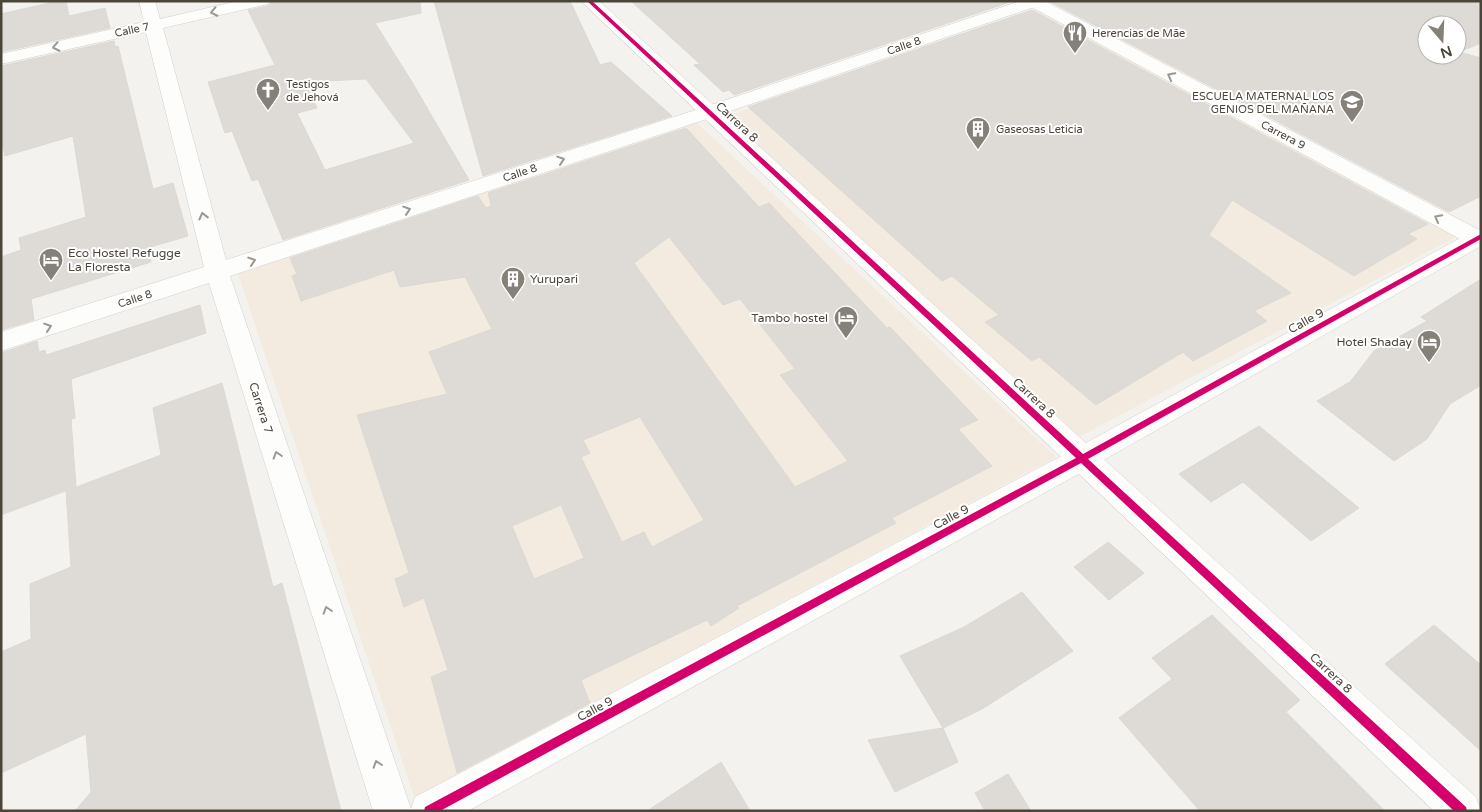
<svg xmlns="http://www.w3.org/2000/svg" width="1482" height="812" font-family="'Varela Round',sans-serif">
<rect width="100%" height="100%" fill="#f4f2ee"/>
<g fill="#f3ebdf">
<polygon points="1036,10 1456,237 1079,437 721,118"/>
<polygon points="697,123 1056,457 414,797 238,274"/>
</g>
<g fill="#dedbd6" stroke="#dcd9d4" fill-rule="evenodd">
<polygon points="58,1 66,1 69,16 105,8 110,28 1,52 1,14"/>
<path d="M272,1H420L421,13L375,23L412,82L469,180L283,240L258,179L252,181L232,131L225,133L208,82L275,65L248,10L268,6ZM366,79L414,143L325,170L297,113L317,108L305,82Z"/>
<polygon points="434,1 570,1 600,65 611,62 672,116 483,176"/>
<polygon points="631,1 1013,1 734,95 729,90 723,92 694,65 700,64"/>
<path d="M1049,1H1481V43L1459,52L1481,58V196L1449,212ZM1427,25H1457V55H1427Z"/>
<polygon points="1032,10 1428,224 1408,234 1417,239 1354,276 1232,200 1209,235 1291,293 1254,311 1267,321 1193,361 1183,352 1096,405 1039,357 1032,361 985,322 999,315 952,276 942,281 748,107"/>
<polygon points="114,41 115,47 118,46 153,189 173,183 188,236 147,248 151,262 31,299 34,320 1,330 1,257 21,250 19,238 86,217 73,136 5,156 1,138 1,66"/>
<path d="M686,128L759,207L769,203L887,328L890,327L978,420L958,429L992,466L892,518L896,523L737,606L739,608L711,626L707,620L581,680L590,703L457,773L431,677L448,670L424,598L404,607L395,579L409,573L357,415L447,394L429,352L492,329L465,277L400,287L394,270L301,301L292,276L297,274L290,258L478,196L486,208L491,206L492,208L488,193ZM669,237L723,305L740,299L795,369L780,375L848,461L795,487L634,263ZM640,417L704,520L652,547L644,532L622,542L581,457L590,453L583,440ZM561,505L584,558L534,579L512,526Z"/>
<polygon points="1481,279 1481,385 1450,404 1427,439 1394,461 1317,401 1350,382 1374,351 1427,321 1421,317"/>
<polygon points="200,305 206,333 71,379 75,418 71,419 76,487 1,515 1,353 37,341 39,352 45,350 46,355"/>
<polygon points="222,383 273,587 282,583 341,811 75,811 91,792 86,734 1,773 1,652 31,639 30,584 71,567 66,491 161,455 153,408"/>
<polygon points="1259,426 1359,508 1311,541 1243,482 1211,502 1179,474"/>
<polygon points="1108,542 1144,573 1109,600 1074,567"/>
<polygon points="1022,592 1073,651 982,709 943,728 900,656 964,627"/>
<polygon points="1212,615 1300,700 1286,712 1385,811 1200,811 1119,718 1172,679 1152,658"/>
<polygon points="1434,625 1481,665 1481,751 1385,664"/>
<polygon points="943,728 958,762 895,792 868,740"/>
<polygon points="721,762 750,811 647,811"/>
<polygon points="1008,774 1031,811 985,811 975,793"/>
</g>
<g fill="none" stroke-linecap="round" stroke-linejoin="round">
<defs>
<polygon id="minor" points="139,1 155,1 160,19 238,1 270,1 268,4 163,28 226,260 702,108 1020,1 1045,1 1043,4 716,116 230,276 411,809 415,797 1073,450 1473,231 1481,229 1481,246 1093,466 468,811 373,811 209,283 1,351 1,332 204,267 146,32 1,64 1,54 144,22"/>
<g id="tertiary">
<polygon points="581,1 599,1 1476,797 1481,811 1434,811"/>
<polygon points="1024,1 1045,1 1481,231 1481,248 1473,246 1026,4"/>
</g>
</defs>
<use href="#minor" stroke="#d2d0cb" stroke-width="1"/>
<use href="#tertiary" stroke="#d2d0cb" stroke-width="1"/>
<use href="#minor" fill="#fdfdfc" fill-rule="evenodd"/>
<use href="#tertiary" fill="#fdfdfc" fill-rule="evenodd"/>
<defs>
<polygon id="cycleway" points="587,1 592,1 1083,454 1481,234 1481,239 1088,459 1466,807 1467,811 1454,811 1081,463 440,811 424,811 425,807 1076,458"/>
</defs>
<use href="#cycleway" stroke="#fff" stroke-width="3"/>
<use href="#cycleway" fill="#d6006c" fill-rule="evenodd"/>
</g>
<defs><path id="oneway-chevron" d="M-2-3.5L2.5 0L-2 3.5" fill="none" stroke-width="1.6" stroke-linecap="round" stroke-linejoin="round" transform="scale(1.25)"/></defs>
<g stroke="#9b9791">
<use href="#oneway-chevron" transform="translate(214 12) rotate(168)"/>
<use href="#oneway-chevron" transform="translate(56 47) rotate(168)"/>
<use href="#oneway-chevron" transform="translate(1171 76) rotate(-152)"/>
<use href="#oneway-chevron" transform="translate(561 160) rotate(-18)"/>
<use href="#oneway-chevron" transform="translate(407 210) rotate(-18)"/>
<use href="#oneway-chevron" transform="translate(203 216) rotate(-104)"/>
<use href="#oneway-chevron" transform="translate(1438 218) rotate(-152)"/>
<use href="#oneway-chevron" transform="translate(252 261) rotate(-18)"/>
<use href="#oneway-chevron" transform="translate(48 327) rotate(-18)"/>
<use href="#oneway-chevron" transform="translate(277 455) rotate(-108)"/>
<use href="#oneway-chevron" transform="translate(327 610) rotate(-108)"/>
<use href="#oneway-chevron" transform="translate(377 764) rotate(-108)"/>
</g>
<defs>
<symbol id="restaurant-pin" viewBox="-11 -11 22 30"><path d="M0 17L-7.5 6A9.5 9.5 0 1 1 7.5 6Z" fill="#868178" stroke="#fff"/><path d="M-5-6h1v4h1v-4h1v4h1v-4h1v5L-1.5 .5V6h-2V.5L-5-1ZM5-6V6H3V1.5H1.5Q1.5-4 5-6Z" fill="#fff"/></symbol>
<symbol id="church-pin" viewBox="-11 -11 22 30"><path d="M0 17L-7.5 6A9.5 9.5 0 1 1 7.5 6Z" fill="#868178" stroke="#fff"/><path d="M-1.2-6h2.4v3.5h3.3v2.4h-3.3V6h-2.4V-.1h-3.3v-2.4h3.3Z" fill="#fff"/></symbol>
<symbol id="school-pin" viewBox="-11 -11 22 30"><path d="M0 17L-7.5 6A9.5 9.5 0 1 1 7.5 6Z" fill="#868178" stroke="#fff"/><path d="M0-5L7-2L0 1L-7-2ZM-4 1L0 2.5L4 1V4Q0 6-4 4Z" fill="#fff"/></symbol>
<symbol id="building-pin" viewBox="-11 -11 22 30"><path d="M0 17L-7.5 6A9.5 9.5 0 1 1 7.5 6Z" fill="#868178" stroke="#fff"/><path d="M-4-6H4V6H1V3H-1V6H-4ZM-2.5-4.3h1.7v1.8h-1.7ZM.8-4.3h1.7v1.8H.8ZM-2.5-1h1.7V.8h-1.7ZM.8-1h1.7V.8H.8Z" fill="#fff"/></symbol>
<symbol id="hotel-pin" viewBox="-11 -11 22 30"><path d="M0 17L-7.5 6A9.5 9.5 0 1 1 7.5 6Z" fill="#868178" stroke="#fff"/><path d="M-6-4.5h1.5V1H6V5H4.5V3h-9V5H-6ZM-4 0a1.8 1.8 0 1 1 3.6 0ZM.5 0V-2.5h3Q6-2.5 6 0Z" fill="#fff"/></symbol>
</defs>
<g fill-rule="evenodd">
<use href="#restaurant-pin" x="1061" y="19" width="28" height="38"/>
<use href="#church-pin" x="254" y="76" width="28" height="38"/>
<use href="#school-pin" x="1338" y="88" width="28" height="38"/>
<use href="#building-pin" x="964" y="115" width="28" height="38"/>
<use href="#hotel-pin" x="37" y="246" width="28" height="38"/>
<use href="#building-pin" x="499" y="265" width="28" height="38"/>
<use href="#hotel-pin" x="832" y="304" width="28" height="38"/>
<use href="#hotel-pin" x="1415" y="328" width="28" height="38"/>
</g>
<g text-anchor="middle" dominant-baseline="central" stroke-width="4" stroke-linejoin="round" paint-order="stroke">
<g font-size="11" fill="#4b4439" stroke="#fff">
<text transform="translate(132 30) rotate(-12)">Calle 7</text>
<text transform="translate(904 46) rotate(-19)">Calle 8</text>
<text transform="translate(1283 135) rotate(28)">Carrera 9</text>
<text transform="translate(520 173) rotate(-18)">Calle 8</text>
<text transform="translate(135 299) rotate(-18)">Calle 8</text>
</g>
<g font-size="11" fill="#4b4439" stroke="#fff" text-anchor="start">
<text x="1092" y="33">Herencias de Mãe</text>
<text x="286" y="84">Testigos<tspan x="286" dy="13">de Jehová</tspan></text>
<text x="1334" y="96" text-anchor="end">ESCUELA MATERNAL LOS<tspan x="1334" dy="13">GENIOS DEL MAÑANA</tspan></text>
<text x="996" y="129">Gaseosas Leticia</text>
</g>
<g font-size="12" fill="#4b4439" stroke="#fff">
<text transform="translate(737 122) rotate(43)">Carrera 8</text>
<text transform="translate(1306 321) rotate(-29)">Calle 9</text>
<text transform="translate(1034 398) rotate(43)">Carrera 8</text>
<text transform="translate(261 408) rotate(72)">Carrera 7</text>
<text transform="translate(951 517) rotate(-28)">Calle 9</text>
<text transform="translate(1331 673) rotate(43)">Carrera 8</text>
<text transform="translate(595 709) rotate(-28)">Calle 9</text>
</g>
<g font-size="12" fill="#4b4439" stroke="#fff" text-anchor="start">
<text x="68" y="253">Eco Hostel Refugge<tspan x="68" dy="14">La Floresta</tspan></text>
<text x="530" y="279">Yurupari</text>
<text x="828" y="318" text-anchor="end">Tambo hostel</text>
<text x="1412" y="342" text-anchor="end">Hotel Shaday</text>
</g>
</g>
<rect width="1482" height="812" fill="none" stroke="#4b4439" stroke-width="5"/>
<g transform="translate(1442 40) rotate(161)"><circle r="24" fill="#ffffff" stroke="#b7b4b0"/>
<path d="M0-4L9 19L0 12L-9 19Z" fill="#868178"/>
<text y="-8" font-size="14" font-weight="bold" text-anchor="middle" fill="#4b4439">N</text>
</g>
</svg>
